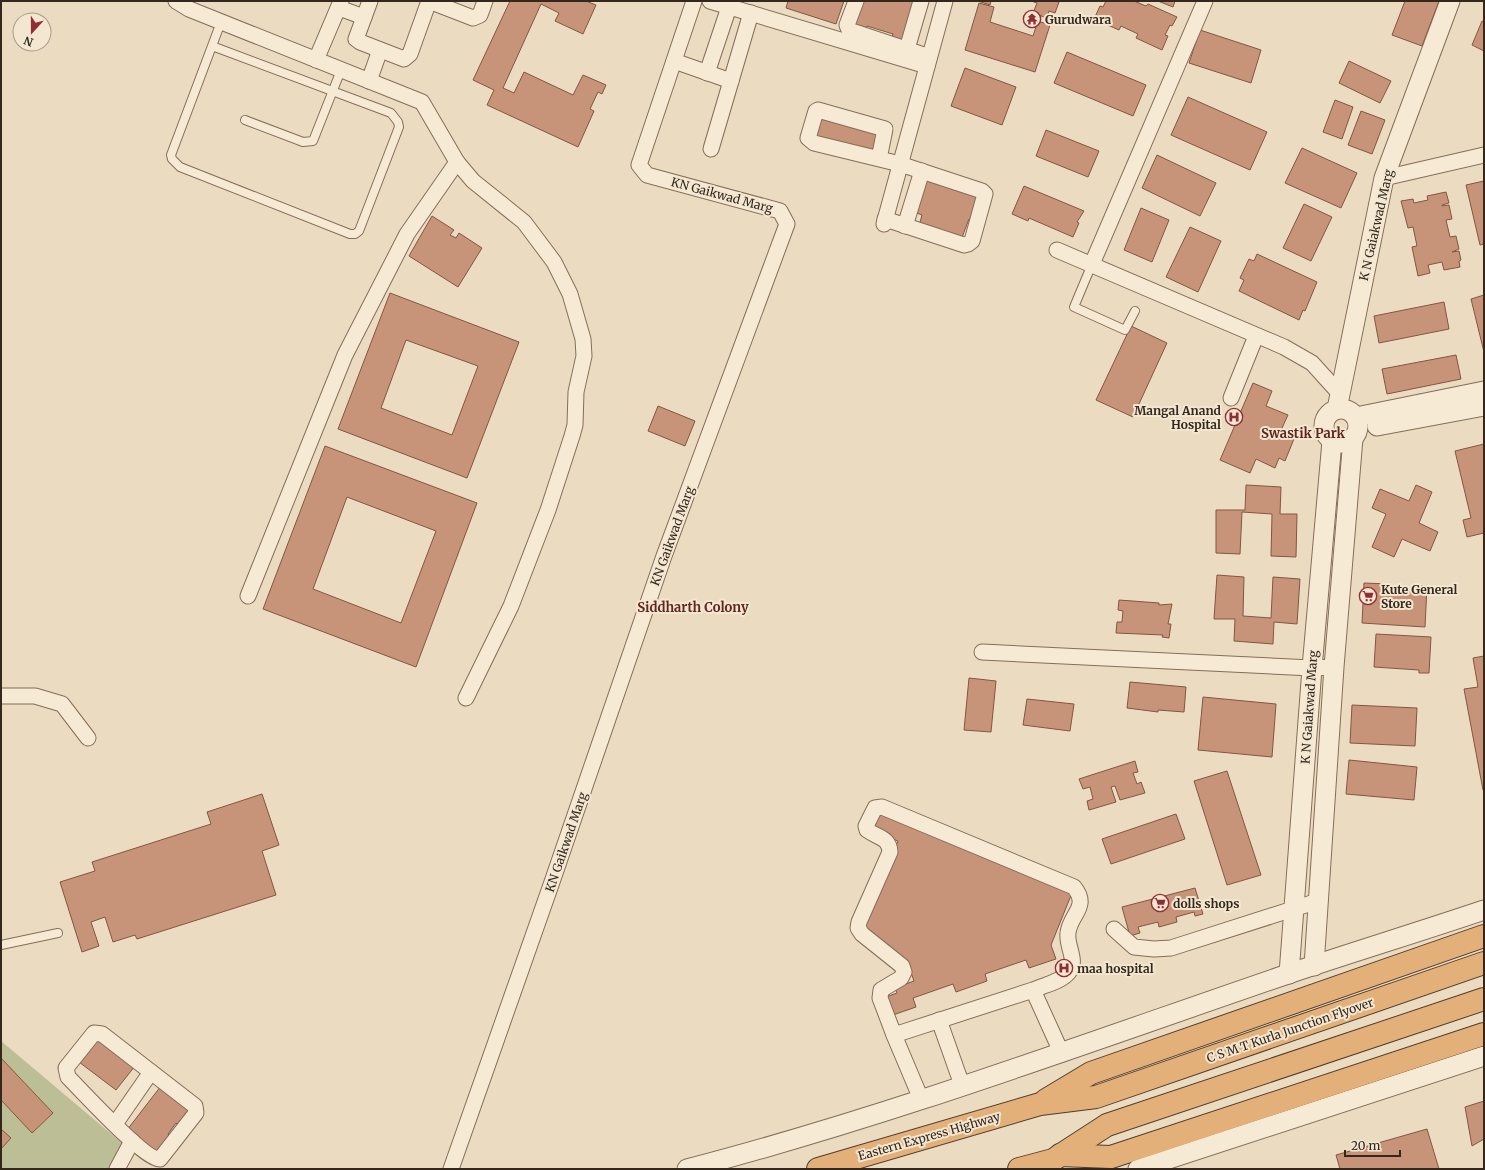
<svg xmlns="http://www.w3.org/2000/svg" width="1485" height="1170" font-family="Merriweather,serif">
<rect width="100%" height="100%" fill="#ebdcc1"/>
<polygon fill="#bcbe95" points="1,1041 128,1148 118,1169 1,1169"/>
<g fill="#c89479" stroke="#825641" fill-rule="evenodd">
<polygon points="510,1 586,1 596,5 583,34 555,21 559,13 541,4 503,88 514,93 524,72 573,95 583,75 606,85 602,94 598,92 590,109 594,111 578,147 487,105 494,90 473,80"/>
<polygon points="788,1 844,1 836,24 786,8"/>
<polygon points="861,1 917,1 903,42 891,39 893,34 867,26 866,30 852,26"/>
<polygon points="978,1 991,1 990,5"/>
<polygon points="1031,1 1055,1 1059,2 1055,13 1049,11 1047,18 1033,13 1037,3"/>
<polygon points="1106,1 1134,1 1146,6 1148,4 1177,17 1172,26 1170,25 1165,35 1168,36 1162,50 1136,38 1138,34 1121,26 1119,30 1094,19 1100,6 1103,7"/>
<polygon points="1158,1 1175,1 1173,7"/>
<polygon points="1405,1 1439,1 1422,46 1392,35"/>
<polygon points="979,3 994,7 990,22 1033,36 1038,21 1050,25 1035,72 965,50"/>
<polygon points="1482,21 1484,22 1484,51 1472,45"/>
<polygon points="1200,30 1261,50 1251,83 1189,63"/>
<polygon points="1067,52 1146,85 1133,116 1054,83"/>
<polygon points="1349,61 1391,81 1380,103 1339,83"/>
<polygon points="965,68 1016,87 1002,125 951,106"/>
<polygon points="1188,97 1267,132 1250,170 1171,135"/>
<polygon points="1335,100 1353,107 1342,139 1323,132"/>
<polygon points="1361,111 1385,120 1372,154 1348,145"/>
<polygon points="819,113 882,130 875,157 812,139"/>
<polygon points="1046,130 1099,151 1088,177 1036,156"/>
<polygon points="1302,148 1357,173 1341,208 1285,183"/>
<polygon points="1157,155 1216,183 1200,216 1142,188"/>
<polygon points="925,179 981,193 972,220 969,219 961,240 919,226 922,215 914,212"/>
<polygon points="1484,181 1484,244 1480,245 1466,185"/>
<polygon points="1024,186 1084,211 1077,222 1079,223 1073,237 1029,218 1028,221 1012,214"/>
<polygon points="1446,192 1449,203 1442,205 1442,206 1449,205 1452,219 1446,220 1450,237 1456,236 1459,249 1452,252 1459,251 1461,260 1459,261 1460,267 1444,270 1442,262 1428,265 1430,273 1418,276 1412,247 1417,246 1413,227 1408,228 1401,201 1413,199 1414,203 1428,200 1427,196"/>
<polygon points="1304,204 1332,217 1311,261 1283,248"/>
<polygon points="1141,208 1169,220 1152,262 1124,250"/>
<polygon points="432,216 454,230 450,235 456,238 459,233 482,248 458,287 409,256"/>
<polygon points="1190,227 1221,241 1198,292 1166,277"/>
<polygon points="1257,254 1317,282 1305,311 1303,310 1299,320 1239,291 1244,280 1240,278 1249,259 1254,261"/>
<path d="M390,293L519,342L467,478L338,429ZM406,340L478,366L452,435L381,408Z"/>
<polygon points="1484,295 1484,352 1471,299"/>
<polygon points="1444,302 1449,329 1379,343 1374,316"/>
<polygon points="1131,326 1167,343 1133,417 1096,400"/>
<polygon points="1456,355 1461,379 1387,394 1382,369"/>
<polygon points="1253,383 1272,391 1266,406 1288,415 1282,428 1296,434 1285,461 1279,458 1275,468 1256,459 1250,473 1220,460"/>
<polygon points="658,406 695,421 685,446 648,431"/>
<polygon points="1484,444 1484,533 1467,537 1463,520 1471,518 1455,451"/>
<path d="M325,446L477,503L416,667L263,609ZM347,497L436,531L401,623L313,589Z"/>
<polygon points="1246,485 1281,487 1280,514 1297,514 1296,557 1271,556 1272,514 1242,512 1240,554 1216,553 1216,510 1245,510"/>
<polygon points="1416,485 1432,492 1419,523 1438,532 1430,551 1402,539 1394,557 1372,547 1386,514 1372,508 1380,489 1409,501"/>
<polygon points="1217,575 1244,577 1243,616 1271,618 1273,577 1300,579 1297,624 1274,622 1273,644 1234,641 1235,619 1214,619"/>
<polygon points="1364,583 1389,584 1388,591 1418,592 1418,586 1427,586 1425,627 1362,623"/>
<polygon points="1119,600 1159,603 1159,605 1172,604 1168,624 1171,624 1169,638 1162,637 1163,635 1116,633 1117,622 1122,622 1123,611 1118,610"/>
<polygon points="1376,634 1431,637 1429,673 1419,673 1419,670 1374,667"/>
<polygon points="1484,656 1484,790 1483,790 1464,689 1478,687 1473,658"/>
<polygon points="969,678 996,681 991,732 964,730"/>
<polygon points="1130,682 1186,687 1184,712 1158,710 1158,712 1127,708"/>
<polygon points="1203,697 1276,704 1272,757 1198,750"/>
<polygon points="1027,699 1074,704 1070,731 1023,725"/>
<polygon points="1352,705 1417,708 1415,746 1350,743"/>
<polygon points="1349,760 1417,767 1414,800 1346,794"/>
<polygon points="1135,761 1138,772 1133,773 1137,784 1141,782 1145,793 1120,800 1115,786 1111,787 1116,802 1089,810 1087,801 1093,799 1090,787 1083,789 1079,779"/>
<polygon points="1227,771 1261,875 1227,885 1194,781"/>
<polygon points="262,794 279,845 262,851 276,895 137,939 135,935 113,942 105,917 91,922 99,946 82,952 60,882 95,871 92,862 211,824 207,812"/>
<polygon points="876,812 1072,893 1051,945 1056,959 1029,968 1026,960 985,974 987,981 956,992 953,984 913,998 916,1007 890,1016 883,998 897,993 895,988 914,981 907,962 863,927 898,841 869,829"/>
<polygon points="1176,814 1185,839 1111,864 1102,839"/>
<polygon points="1195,888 1203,914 1195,916 1194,912 1176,917 1177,922 1159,927 1158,922 1138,927 1140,933 1130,936 1122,907"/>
<polygon points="98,1037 135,1066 116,1090 79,1062"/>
<polygon points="1,1058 53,1113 32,1133 1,1100"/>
<polygon points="161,1086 192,1109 184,1120 182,1119 177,1124 176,1123 168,1134 171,1137 158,1154 127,1130"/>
<polygon points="1484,1101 1484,1139 1472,1146 1465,1107"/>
<polygon points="1,1129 11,1138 1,1149"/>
<polygon points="1427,1129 1439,1169 1340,1169 1336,1155"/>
</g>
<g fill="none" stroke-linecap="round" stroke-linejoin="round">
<defs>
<g id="service">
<polyline points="212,46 391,113 398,122 399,127 359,231 355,234 350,234 180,167 172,159 171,155 212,46 221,22"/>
<polyline points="245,120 303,142 313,141 341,70"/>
<polyline points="1092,264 1074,307 1125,330 1135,311"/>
<polyline points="1,945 58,933"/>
</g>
<g id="minor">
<polyline points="176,1 189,9 422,102 457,162 473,181 524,222 554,262 570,294 583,339 584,356 576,392 575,425 572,436 548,510 511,606 466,698"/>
<polyline points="370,1 356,39 360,42 404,59 410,54 429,1"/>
<polyline points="429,1 473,18 480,15 485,1"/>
<polyline points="710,1 927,66"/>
<polyline points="856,1 847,25 849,30 927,56"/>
<polyline points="339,8 364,17"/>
<polyline points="907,49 921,1"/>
<polyline points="316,60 341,1"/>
<polyline points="674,61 731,81"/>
<polyline points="707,73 729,7"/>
<polyline points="369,81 380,50"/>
<polyline points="711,149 751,13"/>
<polyline points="879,159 885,129 818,110 816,111 808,138 814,143 900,164 982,191 985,194 972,241 968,244 964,245 885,219"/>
<polyline points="1384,178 1484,155"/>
<polyline points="884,224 945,1"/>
<polyline points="905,226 922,171"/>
<polyline points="1057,250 1284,347 1312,363 1340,394"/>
<polyline points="1092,264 1205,1"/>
<polyline points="1231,398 1256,336"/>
<polyline points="248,596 345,355 407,234 457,162"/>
<polyline points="982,652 1312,668 1334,667"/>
<polyline points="1,696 35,696 62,704 88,738"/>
<polyline points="1114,929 1134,947 1154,949 1171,948 1318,901"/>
<path d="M1033,990L894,1035L880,998L881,990L901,978L904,972L902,966L862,934L858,928L859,922L890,852C889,837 878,838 867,830L866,826L875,808L882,807L1074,887C1090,907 1070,914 1068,933C1066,946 1078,960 1069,972C1061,982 1044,985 1033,990L1062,1054"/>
<polyline points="939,1020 962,1085"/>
<path d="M94,1033L102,1034L195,1106L196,1113L160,1159C145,1160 82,1091 68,1077L66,1068Z"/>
<polyline points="894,1035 921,1099"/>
<polyline points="115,1124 151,1072"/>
<polyline points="117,1169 132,1141"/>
<polyline points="451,1169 552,882 664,556 787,224 780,211 647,175 639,165 694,1"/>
</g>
<g id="tertiary">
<circle cx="1341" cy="426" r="17"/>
<polyline points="1337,409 1384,178 1450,1"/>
<polyline points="1356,417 1484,391"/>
<polyline points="1377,426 1484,406"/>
<polyline points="1314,966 1334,667 1353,438"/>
<polyline points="1289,974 1312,668 1332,441"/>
<path d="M687,1169C891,1116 1089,1042 1288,974C1353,952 1419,932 1484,910"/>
<polyline points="1138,1169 1484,1056"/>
</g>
<g id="trunk">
<polyline points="1046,1100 1091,1073 1484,936"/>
<polyline points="1060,1155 1111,1157 1484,1034"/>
<polyline points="818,1169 1040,1104 1096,1097 1484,963"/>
<polyline points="1019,1169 1053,1160 1107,1125 1484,999"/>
</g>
</defs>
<use href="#service" stroke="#846d5a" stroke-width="10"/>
<use href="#minor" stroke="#846d5a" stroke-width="17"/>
<use href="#tertiary" stroke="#846d5a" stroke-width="21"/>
<use href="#trunk" stroke="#523c2e" stroke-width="24"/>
<use href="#service" stroke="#f7ead4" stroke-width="8"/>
<use href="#minor" stroke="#f7ead4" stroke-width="15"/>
<use href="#tertiary" stroke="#f7ead4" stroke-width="19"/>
<use href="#trunk" stroke="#e2b078" stroke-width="22"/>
</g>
<defs>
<symbol id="temple-ring" viewBox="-11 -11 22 22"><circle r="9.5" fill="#f3e7d1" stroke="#902d35" stroke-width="1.5"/><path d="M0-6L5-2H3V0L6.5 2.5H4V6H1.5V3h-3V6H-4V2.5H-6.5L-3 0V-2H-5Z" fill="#902d35"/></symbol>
<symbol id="hospital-ring" viewBox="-11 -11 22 22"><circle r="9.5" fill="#f3e7d1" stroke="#902d35" stroke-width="1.5"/><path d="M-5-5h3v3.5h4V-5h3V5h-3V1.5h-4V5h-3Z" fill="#902d35"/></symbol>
<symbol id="supermarket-ring" viewBox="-11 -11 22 22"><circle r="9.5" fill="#f3e7d1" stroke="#902d35" stroke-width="1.5"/><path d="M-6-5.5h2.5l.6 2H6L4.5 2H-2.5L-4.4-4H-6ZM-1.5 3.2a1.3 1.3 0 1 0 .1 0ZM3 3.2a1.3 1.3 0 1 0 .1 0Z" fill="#902d35"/></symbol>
</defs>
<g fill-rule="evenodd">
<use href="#temple-ring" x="1022" y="9" width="20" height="20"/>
<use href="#hospital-ring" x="1224" y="407" width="20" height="20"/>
<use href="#supermarket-ring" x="1358" y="586" width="20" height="20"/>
<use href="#supermarket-ring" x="1150" y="893" width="20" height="20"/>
<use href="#hospital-ring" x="1054" y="958" width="20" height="20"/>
</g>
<g text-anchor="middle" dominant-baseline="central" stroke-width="4" stroke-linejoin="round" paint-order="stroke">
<g font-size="12" font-weight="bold" fill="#34271d" stroke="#f3e7d1" text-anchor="start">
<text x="1045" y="19">Gurudwara</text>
<text x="1221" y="410" text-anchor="end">Mangal Anand<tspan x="1221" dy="14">Hospital</tspan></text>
<text x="1381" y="589">Kute General<tspan x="1381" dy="14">Store</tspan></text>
<text x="1173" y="903">dolls shops</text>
<text x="1077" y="968">maa hospital</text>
</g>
<g font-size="12" fill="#34271d" stroke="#f3e7d1">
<text transform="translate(722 195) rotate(15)">KN Gaikwad Marg</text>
<text transform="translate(1376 225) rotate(-77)">K N Gaiakwad Marg</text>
<text transform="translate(672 536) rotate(-70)">KN Gaikwad Marg</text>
<text transform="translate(1309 707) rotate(-86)">K N Gaiakwad Marg</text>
<text transform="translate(566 842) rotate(-71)">KN Gaikwad Marg</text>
<text transform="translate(1290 1030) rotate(-19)">C S M T Kurla Junction Flyover</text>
<text transform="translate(929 1136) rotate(-16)">Eastern Express Highway</text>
</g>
<g font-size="13" font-weight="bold" fill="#5f271f" stroke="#f3e7d1">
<text x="1303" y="433">Swastik Park</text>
<text x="693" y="607">Siddharth Colony</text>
</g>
</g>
<rect width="1485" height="1170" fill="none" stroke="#34271d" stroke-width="4"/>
<g transform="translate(32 32) rotate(201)"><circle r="19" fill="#f3e7d1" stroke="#a79a89"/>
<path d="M0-3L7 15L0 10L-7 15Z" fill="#902d35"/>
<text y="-6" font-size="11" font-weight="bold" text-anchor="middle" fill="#34271d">N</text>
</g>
<path d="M1345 1150v6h55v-6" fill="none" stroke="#34271d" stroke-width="2"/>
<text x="1351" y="1150" font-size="12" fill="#34271d" stroke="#f3e7d1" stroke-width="3" paint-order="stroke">20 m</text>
</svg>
